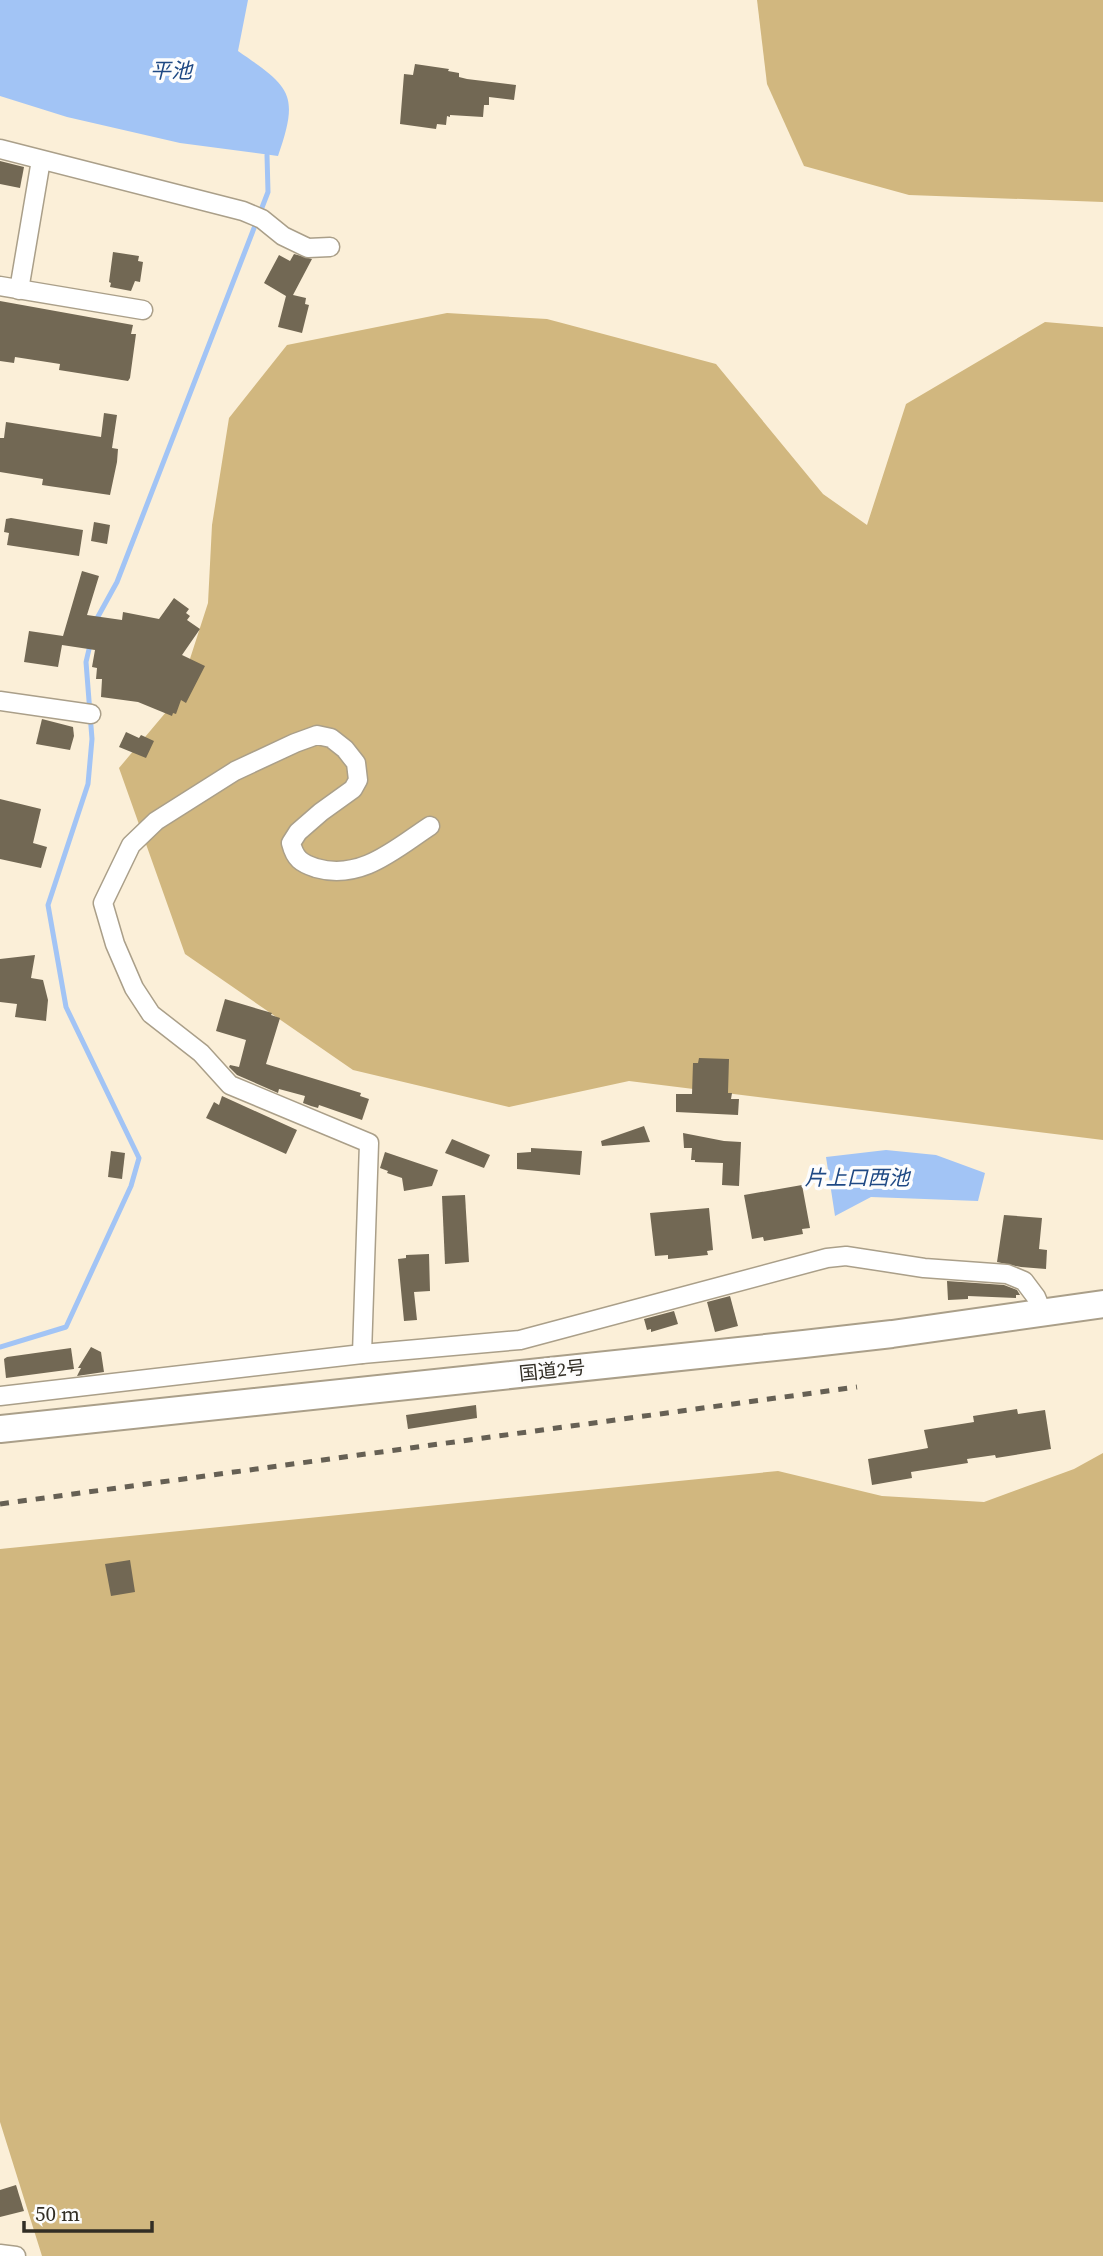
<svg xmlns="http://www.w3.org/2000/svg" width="1103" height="2256" font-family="'Source Serif 4','Noto Sans JP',serif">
<rect width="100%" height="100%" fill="#fbefd8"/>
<g fill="#d1b77f">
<polygon points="757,0 1103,0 1103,202 909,195 804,166 767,84"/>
<polygon points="447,313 547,319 716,364 823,494 867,525 906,404 1045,322 1103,327 1103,1140 629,1081 509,1107 353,1070 185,954 119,768 177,699 208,603 212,525 229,418 287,345"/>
<polygon points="1103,1453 1103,2256 42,2256 0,2122 0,1549 778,1471 882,1496 984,1502 1074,1469"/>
</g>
<g fill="#a2c4f5">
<path d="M0,0H248L238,51C290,87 300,93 278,156L180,143L67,117L0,96Z"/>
<polygon points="886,1150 936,1155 985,1173 978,1201 871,1197 835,1216 826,1157"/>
</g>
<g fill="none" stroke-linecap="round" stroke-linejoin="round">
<g stroke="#a2c4f5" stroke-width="5">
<polyline points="95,622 117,582 268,192 267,155"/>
<polyline points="0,1347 66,1327 131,1186 139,1158 66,1007 48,905 88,784 92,739 86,662 90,645"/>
</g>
</g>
<g fill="#726854">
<polygon points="415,64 449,69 448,71 459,73 459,77 467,79 516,85 514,100 489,97 489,105 484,105 483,117 450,115 450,117 447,116 446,125 437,124 436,129 400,124 404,74 413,75"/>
<polygon points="0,161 24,167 20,188 0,184"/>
<polygon points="113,252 139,256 138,261 143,262 140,282 135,281 131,291 110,287 111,283 109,282"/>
<polygon points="294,254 312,259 293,295 306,298 305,304 309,305 302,333 278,327 286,296 264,283 279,255 290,261"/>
<polygon points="0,301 133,325 131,334 136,334 130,378 128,381 59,370 60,364 15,357 14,363 0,361"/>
<polygon points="104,413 117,415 112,448 118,449 117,462 110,495 42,485 43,479 0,472 0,438 4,438 6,422 101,437"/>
<polygon points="11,518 83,530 79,556 7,545 9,533 4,532 6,519"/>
<polygon points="94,522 110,525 107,544 91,541"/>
<polygon points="82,571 99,576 87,615 122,620 123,612 159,619 174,598 189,609 186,613 190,616 187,620 200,629 182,655 205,666 186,703 181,700 176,714 173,713 172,716 138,702 101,697 102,679 96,679 97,668 92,667 95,650 62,645 58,667 24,662 29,631 63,636"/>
<polygon points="42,719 73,727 74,736 70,750 36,744"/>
<polygon points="126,732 139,738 141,735 154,741 146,758 119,747"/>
<polygon points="0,799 41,809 33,843 47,847 41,868 0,859"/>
<polygon points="35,955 31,978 43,980 48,1000 46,1021 15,1017 17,1004 0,1002 0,959"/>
<polygon points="225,999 272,1013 271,1015 280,1018 266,1064 361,1093 360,1096 369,1099 362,1120 319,1105 318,1108 311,1106 303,1103 305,1096 279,1089 278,1093 237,1075 229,1067 230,1065 239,1067 246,1040 216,1031"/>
<polygon points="699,1058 729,1059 728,1093 732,1093 731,1099 739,1099 738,1115 676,1112 676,1094 692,1094 693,1063 698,1063"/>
<polygon points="222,1096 297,1130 286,1154 206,1118 214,1102 219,1105"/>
<polygon points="644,1126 650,1142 602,1146 601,1141"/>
<polygon points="683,1133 724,1141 741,1142 739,1186 722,1185 723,1163 695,1162 695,1160 691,1160 692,1148 684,1148"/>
<polygon points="452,1139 490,1155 484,1168 445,1153"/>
<polygon points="531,1148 582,1151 580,1175 517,1169 517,1153 531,1152"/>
<polygon points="111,1151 125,1153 122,1179 108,1177"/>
<polygon points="385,1152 438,1170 432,1186 404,1191 402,1178 387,1173 388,1171 380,1168"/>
<polygon points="802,1185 810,1228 802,1229 803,1234 764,1241 763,1237 752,1239 744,1195"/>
<polygon points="465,1195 469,1262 445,1264 442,1196"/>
<polygon points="709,1208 713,1250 707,1251 708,1255 668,1259 668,1255 655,1256 650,1213"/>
<polygon points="1004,1215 1042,1218 1039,1249 1047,1250 1046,1269 1021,1267 997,1262"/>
<polygon points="429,1254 430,1291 414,1292 417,1320 404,1321 398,1259 406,1258 406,1255"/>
<polygon points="947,1281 1004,1285 1017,1290 1020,1295 1016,1295 1016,1298 968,1296 968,1299 948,1300"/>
<polygon points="730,1296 738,1326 715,1332 707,1302"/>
<polygon points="674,1311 678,1324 651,1332 651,1329 647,1330 644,1319"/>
<polygon points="91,1347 101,1352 104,1372 77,1376 81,1368 78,1368"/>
<polygon points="71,1348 74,1369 6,1378 4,1359 7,1357"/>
<polygon points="476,1405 477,1418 408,1429 406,1415"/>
<polygon points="1017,1409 1018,1414 1045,1410 1051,1449 996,1458 995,1455 967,1459 968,1463 911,1472 912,1478 872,1485 868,1459 928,1448 924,1430 974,1422 973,1416"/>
<polygon points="130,1560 135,1592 111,1596 105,1564"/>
<polygon points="16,2185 24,2211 0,2217 0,2190"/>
</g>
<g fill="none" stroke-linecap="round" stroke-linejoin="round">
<defs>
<g id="minor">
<polyline points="0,149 243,211 262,219 283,236 308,248 330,247"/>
<polyline points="0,286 143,310"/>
<polyline points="19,290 41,160"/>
<polyline points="0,701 91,714"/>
<path d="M362,1354L369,1143L230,1085L201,1053L151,1014L134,988L115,944L103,903L131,845L156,821L235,771L295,743L317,735L331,738L345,749L356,763L358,780L353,789L321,812L298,832L291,843C295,859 301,863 316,868C361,881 395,849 430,826"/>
<polyline points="0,1396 362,1354 520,1340 827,1258 846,1256 924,1268 1007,1274 1024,1281 1036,1297 1043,1314"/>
<polyline points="0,2254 16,2256"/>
</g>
<polyline id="highway" points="0,1429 804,1344 892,1334 1103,1304"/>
</defs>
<use href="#minor" stroke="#aa9f89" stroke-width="21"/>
<use href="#highway" stroke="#aa9f89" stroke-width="30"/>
<use href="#minor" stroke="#fff" stroke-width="18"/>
<use href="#highway" stroke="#fff" stroke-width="26"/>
<polyline stroke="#666054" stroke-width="5" stroke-dasharray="9 9" stroke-linecap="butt" points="0,1504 857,1387"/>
</g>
<g text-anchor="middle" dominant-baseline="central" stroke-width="7" stroke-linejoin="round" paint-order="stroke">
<g font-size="19" fill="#322e25" stroke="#fdfdfd">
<text transform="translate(552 1370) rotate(-6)">国道2号</text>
</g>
<g font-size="21" font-style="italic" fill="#1f4984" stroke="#fdfdfd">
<text x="171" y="70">平池</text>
<text x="857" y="1177">片上口西池</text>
</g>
</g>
<path d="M24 2221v10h128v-10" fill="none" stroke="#322e25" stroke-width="3.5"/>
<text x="35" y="2221" font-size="21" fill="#322e25" stroke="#fdfdfd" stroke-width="5" paint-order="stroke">50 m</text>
</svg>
